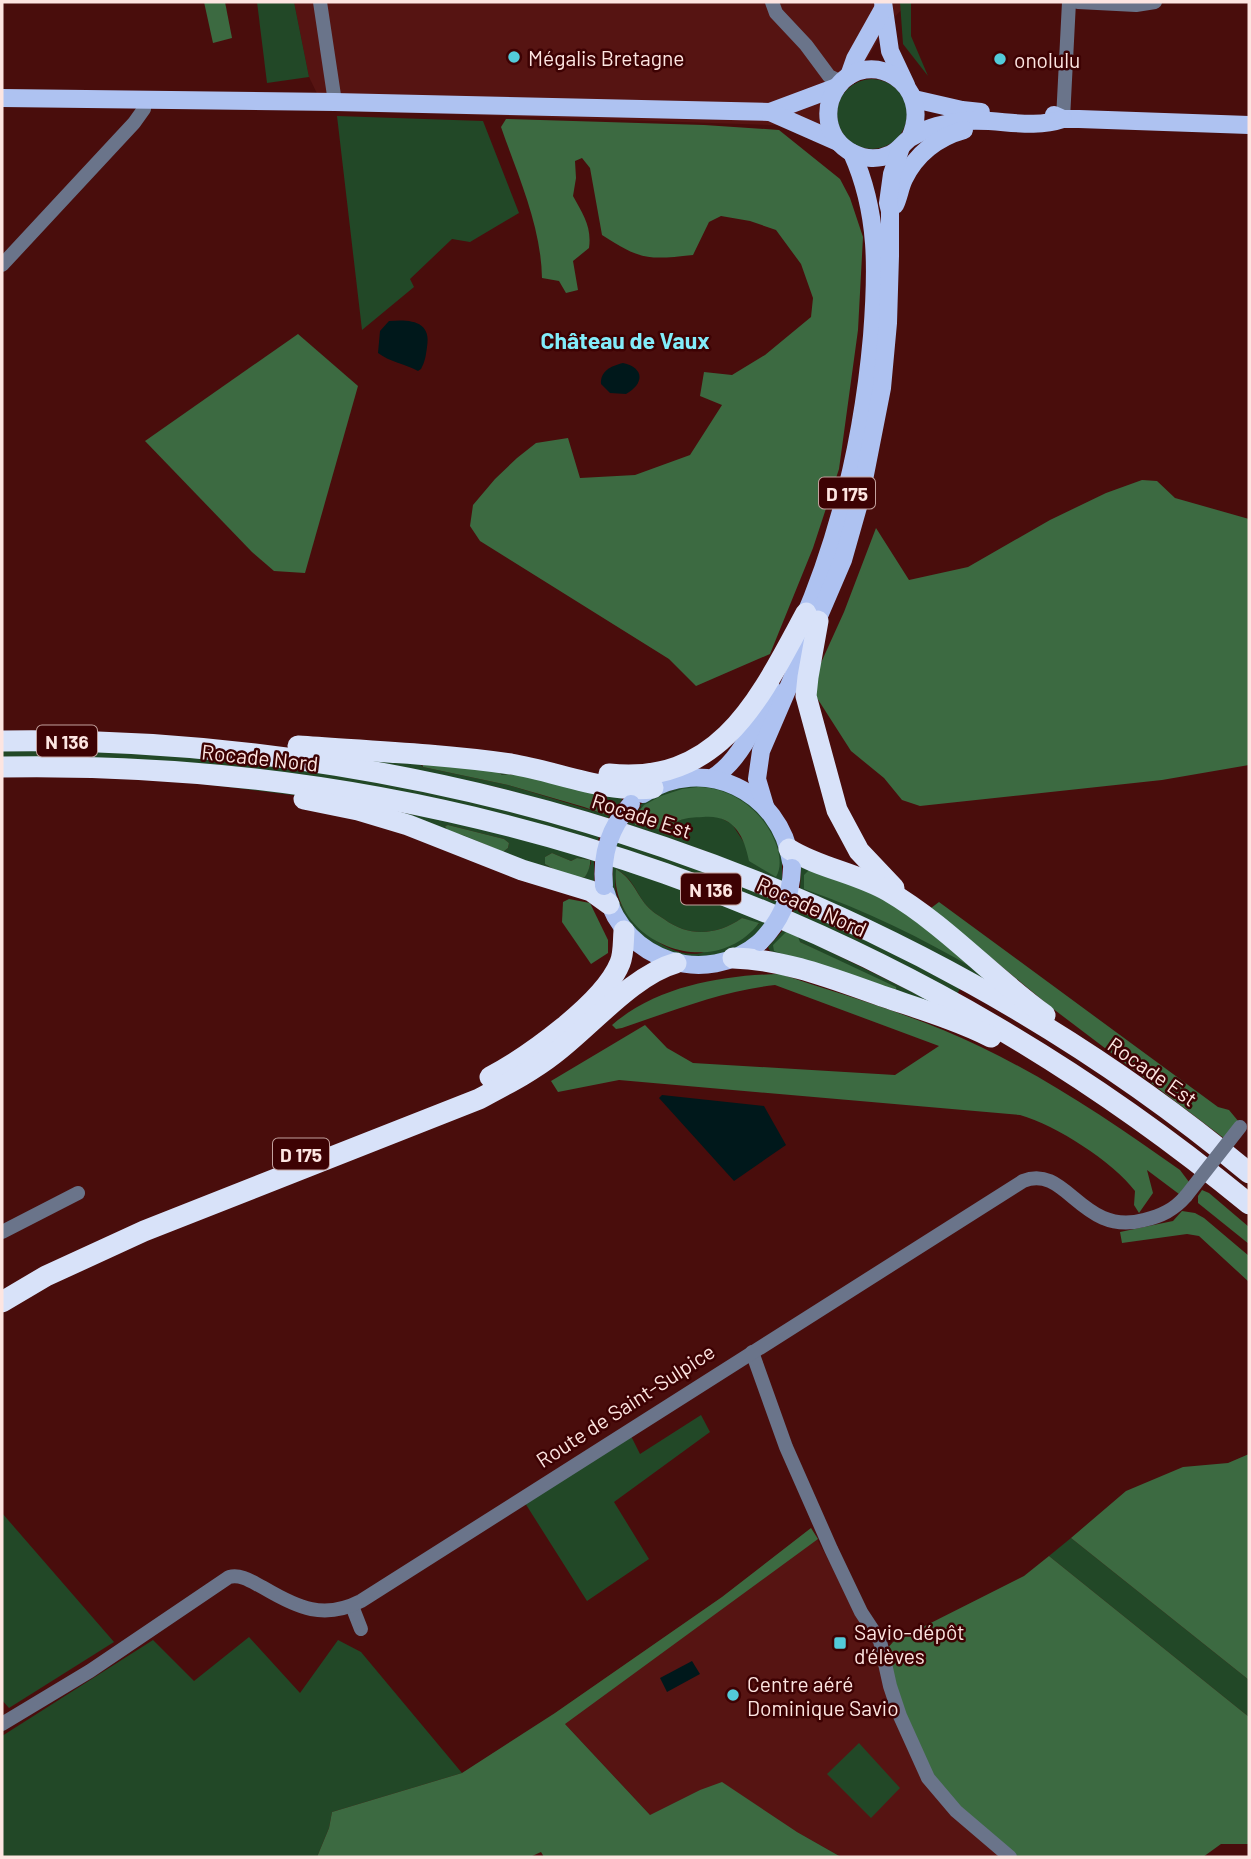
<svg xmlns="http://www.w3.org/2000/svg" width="1251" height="1859" font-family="Barlow,sans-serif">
<rect width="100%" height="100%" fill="#490d0c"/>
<g fill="#561412">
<polygon points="294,2 909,2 887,25 858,74 838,86 830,127 325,110 309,77"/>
<polygon points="811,1528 873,1642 877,1657 1003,1857 841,1857 797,1832 700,1790 650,1815 555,1713 722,1597"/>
</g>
<g fill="#224827" fill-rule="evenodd">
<polygon points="257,2 294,2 309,77 267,83"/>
<polygon points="900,2 911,2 911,36 928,76 903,44"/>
<circle cx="872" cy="114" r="35"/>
<polygon points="337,116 483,121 519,213 470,242 452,239 410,279 414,287 362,330"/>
<polygon points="2,748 159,752 409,784 600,834 597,843 535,825 2,759"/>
<path d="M339,755L477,764L546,776L620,794L622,800L608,818L496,787ZM424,760L458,764L466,768H485L497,771L502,775L521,773C532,782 578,790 594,793L598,799L606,796L610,809L604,814L508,785L423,767L421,765Z"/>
<path d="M709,784L746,799L773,829L782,859V882L705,851L627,824L641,807L640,805C662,790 683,786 709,784ZM755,811L745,844L732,824L715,815L689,817L676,821L663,831L635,818L640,815Z"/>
<path d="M332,799L464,824L594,859V881L593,883L527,865L413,821ZM448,825L504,839L509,843L508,848L503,852L499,851L463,834L448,832L445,826ZM552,853L571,861L577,858L590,860L591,863L585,877C570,879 556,871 545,864V857Z"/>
<polygon points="618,839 779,898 775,907 615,848"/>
<path d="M613,864L767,921L757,935L736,950L702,958L664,952L629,926L612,888ZM616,869C634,879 635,892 647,906C651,911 658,915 664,919C690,938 717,935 742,918L759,924C743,931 717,949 701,953C670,960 627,923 617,896C614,888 616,878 616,869Z"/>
<polygon points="801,867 900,904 996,988 875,923 800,889"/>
<polygon points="796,905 961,987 956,996 792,915"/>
<path d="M784,929L961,1016L770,951L768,947ZM800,942L849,966L773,945Z"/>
<polygon points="701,1415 710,1432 614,1502 649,1559 587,1601 525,1503 631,1436 640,1454"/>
<polygon points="2,1513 114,1642 9,1708 2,1700"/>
<polygon points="1071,1538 1249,1680 1249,1717 1049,1556"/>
<polygon points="249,1637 300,1693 338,1640 361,1652 462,1773 332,1812 329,1828 317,1857 2,1857 2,1736 153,1640 194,1681"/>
<polygon points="859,1743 900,1788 871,1818 827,1774"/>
</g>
<g fill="#3c6a41">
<polygon points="204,2 225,2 232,38 213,43"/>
<path d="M506,119L704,125L779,130L840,179L850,198L863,237L858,330L839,469L813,548L770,654L696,686L669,659L480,541L470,526L473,505L495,479L517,458L536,443L568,438L580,478L635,475L690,455L722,405L700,396L704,372L732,375L765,355L811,317L813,298L801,264L776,230L750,221L721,216L709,222L693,255C647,260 641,260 602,235L590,168L582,158L575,161L576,178L573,196C583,214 592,227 589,248L573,261L578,290L566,293L559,281L542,278C541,225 518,176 501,127Z"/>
<polygon points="298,334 358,386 305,573 274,571 252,552 145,441"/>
<polygon points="1142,480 1157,481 1175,498 1249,519 1249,765 1162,780 920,806 902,800 884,778 851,751 810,687 844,612 876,528 909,580 968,567 1050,520 1106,493"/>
<path d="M422,763L497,771L502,775C520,770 573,789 594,793L598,799L606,796L610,809L604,814L584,807L508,785L423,767Z"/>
<path d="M698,787C736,788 768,815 778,850C780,859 781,869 776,877L749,861C744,835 733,814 703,817C684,818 679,818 664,831L646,825H635V817L640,815V810L644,805L661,796L682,789Z"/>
<polygon points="448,825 504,839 509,843 508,848 503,852 463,835 448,832 445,826"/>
<path d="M552,853L571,861L577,858L590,860C591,865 588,872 585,877C570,879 556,871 545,864V857Z"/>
<path d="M616,869C633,879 635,892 647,906C651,911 658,915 664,919C690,938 717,935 742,918L759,923C711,985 608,940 616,869Z"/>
<path d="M809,870L868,891L909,914L978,971C922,938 865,910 804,889V875Z"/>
<polygon points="569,899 590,903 608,940 608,953 591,964 562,922 563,902"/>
<polygon points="939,902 1218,1107 1229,1110 1239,1122 1225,1139 1052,1008 931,908"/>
<polygon points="787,931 798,937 800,942 896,987 896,990 774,951 773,945"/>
<path d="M780,974C847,996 917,1016 981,1047C1052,1081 1116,1125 1180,1170L1189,1182L1179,1194L1147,1170L1153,1193L1139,1213L1134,1205L1135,1191C1113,1162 1056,1125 1020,1115L619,1080L558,1092L551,1081L645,1025L667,1048L693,1063L895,1075L939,1046L775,985C722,991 672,1011 622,1028L616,1029L612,1025C657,986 723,975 780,974Z"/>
<polygon points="1202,1190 1209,1193 1249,1227 1249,1244 1198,1203 1198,1196"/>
<polygon points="1182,1211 1195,1213 1204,1218 1249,1256 1249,1282 1199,1236 1187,1234 1122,1243 1120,1232 1173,1221"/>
<polygon points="1249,1454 1249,1680 1071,1538 1126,1491 1183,1467 1228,1463"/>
<polygon points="811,1528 818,1539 565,1724 650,1815 700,1790 722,1782 797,1832 841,1857 544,1857 541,1852 530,1857 317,1857 329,1828 332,1812 462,1773 555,1713 722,1597"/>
<polygon points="1049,1556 1249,1717 1249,1844 1221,1844 1203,1857 1015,1857 959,1807 931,1776 901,1706 887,1649 893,1642 1024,1576"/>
</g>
<g fill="#00181b">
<path d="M389,321C410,319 432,321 427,347C426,355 425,362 421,369L418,371C405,364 390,362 378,353L380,331Z"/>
<path d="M623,363C645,368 644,384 626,394L610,393L601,384C600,371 611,366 623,363Z"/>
<polygon points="662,1095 764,1106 786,1145 734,1181 659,1098"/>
<polygon points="692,1661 700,1674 667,1692 660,1678"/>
</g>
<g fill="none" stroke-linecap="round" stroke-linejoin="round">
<g stroke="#6a748a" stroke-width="14">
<polyline points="320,2 335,102"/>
<polyline points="772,2 776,13 806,45 829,76 842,82"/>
<polyline points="1078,2 1136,5 1155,2"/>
<polyline points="1063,119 1069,2"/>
<polyline points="2,265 134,123 144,109 144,101"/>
<polyline points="2,1232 78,1193"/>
<polyline points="752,1352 786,1447 831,1549 861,1612 880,1641 890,1686 900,1716 928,1778 956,1811 1010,1857"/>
<polyline points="352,1606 361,1629"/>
<path d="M2,1724L90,1671L229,1577C242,1574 252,1582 264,1588C298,1608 324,1620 361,1601L1023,1181C1067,1163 1081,1237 1144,1220C1161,1216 1174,1210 1186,1196"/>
</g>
<g stroke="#aec2f1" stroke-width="18">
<polyline points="883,2 890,51 906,85"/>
<polyline points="849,76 855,59 883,9"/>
<polyline points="2,98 335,102 770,112 837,87"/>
<polyline points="914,99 962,110 981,112"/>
<polyline points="770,112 838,142"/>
<polyline points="1054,115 1063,119 1079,119 1249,125"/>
<path d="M910,138C935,84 869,45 837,87C830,97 827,110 829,122C834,150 866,166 891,154C900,150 904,141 912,137C924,129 943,124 957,122C993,116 1028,131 1063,119"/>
<path d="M895,205C899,197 900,187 904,179C916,154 938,137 964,130"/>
<path d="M801,625C841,533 863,437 872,336C877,272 879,213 852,153"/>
<path d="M712,778C741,761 758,719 772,689"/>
<path d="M643,794C703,754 781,791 791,862"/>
<polyline points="765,806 757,779 761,751 843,560 860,500 882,388 888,323 890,256 890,211 888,203 892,174 901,147"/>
<path d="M606,893C624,961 706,988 760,942"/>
</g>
<g stroke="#d8e2f9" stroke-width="21">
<polyline points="818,621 808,677 806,696 837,810 859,851 894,888"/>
<path d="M2,741C447,734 906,887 1249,1173"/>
<path d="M298,746C369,751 441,754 511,764C559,772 605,793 653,788"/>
<path d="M2,767C460,759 896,913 1249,1204"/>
<path d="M609,774C721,786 761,696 806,613"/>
<polyline points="304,799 358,810 408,825 522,870 591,891 609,904"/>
<path d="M789,849C819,868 857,873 888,891C946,925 991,976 1045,1015"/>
<path d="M733,958C785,959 836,980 885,997C920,1009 957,1020 991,1037"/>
<path d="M490,1077C528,1057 604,1003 620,963C624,953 623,942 624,931"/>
<path d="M2,1302L46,1276L144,1231L479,1099C505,1085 531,1072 554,1054C590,1027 633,975 676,963"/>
</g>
<polyline stroke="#6a748a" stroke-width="14" points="1186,1196 1240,1127"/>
<g stroke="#aec2f1" stroke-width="18">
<path d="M604,886C601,854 610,827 631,804"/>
<path d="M760,942C781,921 791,898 792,868"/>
</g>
</g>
<g fill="#53cbda" stroke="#3d0203" stroke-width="2.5">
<circle cx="514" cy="57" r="7"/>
<circle cx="1000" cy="59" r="7"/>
<rect x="833" y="1636" width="14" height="14" rx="3.5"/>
<circle cx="733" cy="1695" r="7"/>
</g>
<g text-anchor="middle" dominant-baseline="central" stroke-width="5" stroke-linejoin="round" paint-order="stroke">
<g fill="#3d0203" stroke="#c3a19e" stroke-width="2">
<rect x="819" y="477.5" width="56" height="31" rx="5"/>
<rect x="37" y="725.5" width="60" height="31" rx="5"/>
<rect x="681" y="873.5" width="60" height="31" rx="5"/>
<rect x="273" y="1138.5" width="56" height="31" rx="5"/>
</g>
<g font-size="19" font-weight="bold" fill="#fde5e1">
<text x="847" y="493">D 175</text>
<text x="67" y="741">N 136</text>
<text x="711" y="889">N 136</text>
<text x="301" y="1154">D 175</text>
</g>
<g font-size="21" fill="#fde5e1" stroke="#3d0203" text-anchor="start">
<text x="528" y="57">Mégalis Bretagne</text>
<text x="1014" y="59">onolulu</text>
<text x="854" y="1631">Savio-dépôt<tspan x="854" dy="24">d'élèves</tspan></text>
<text x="747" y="1683">Centre aéré<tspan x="747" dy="24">Dominique Savio</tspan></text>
</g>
<g font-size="21" fill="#fde5e1" stroke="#3d0203">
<text transform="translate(260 757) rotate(6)">Rocade Nord</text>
<text transform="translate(642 815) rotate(18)">Rocade Est</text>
<text transform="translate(812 906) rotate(24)">Rocade Nord</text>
<text transform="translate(1153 1071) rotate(35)">Rocade Est</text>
<text transform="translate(625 1405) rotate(-33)">Route de Saint-Sulpice</text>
</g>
<g font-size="23" font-weight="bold" fill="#82ecfa" stroke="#3d0203">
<text x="625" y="340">Château de Vaux</text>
</g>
</g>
<rect width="1251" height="1859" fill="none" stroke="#fde5e1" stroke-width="7"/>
</svg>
